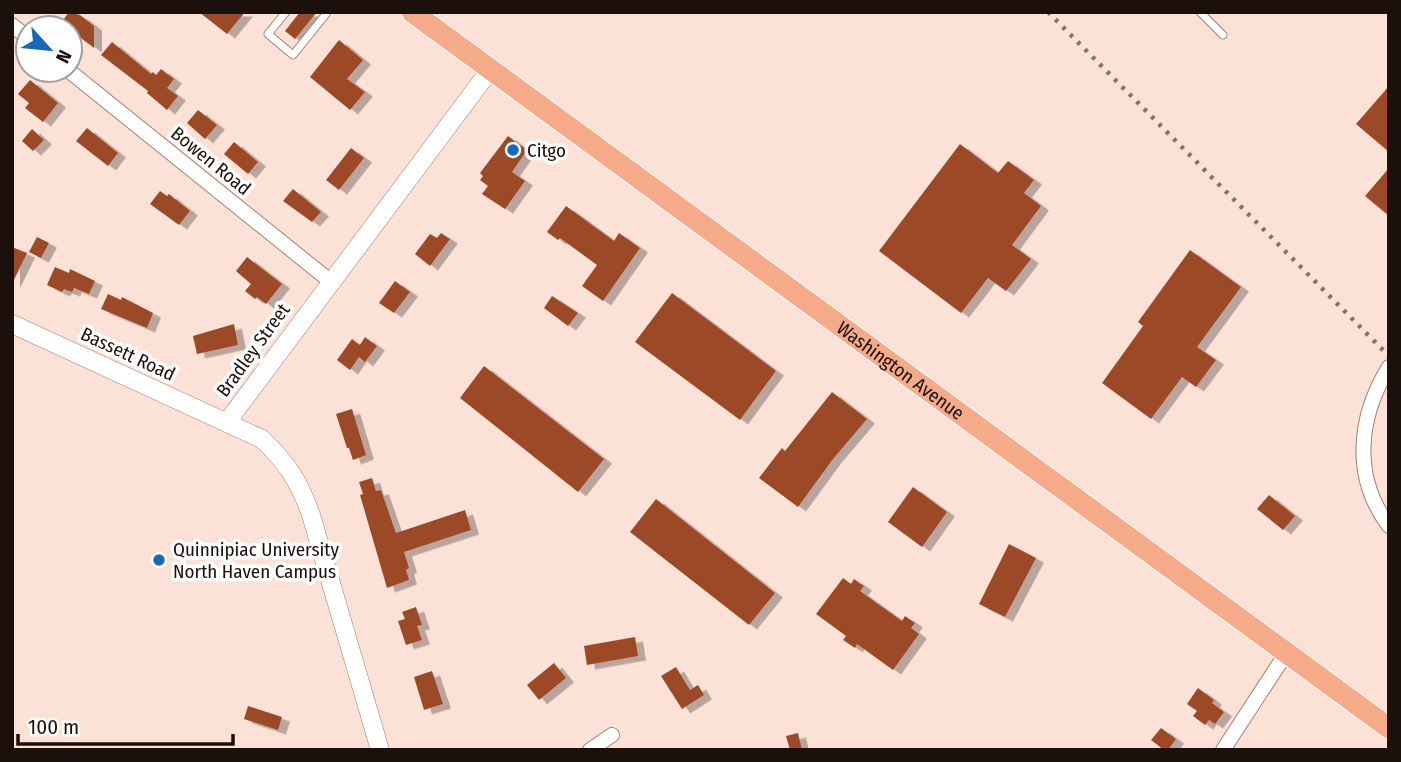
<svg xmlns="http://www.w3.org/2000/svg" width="1401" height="762" font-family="'Fira Sans Condensed',sans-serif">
<defs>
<filter id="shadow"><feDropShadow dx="8" dy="4.5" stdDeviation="0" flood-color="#0004"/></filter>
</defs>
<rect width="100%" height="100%" fill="#fce1d6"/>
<g fill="#9b4a27" filter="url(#shadow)">
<polygon points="69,12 80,15 94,26 94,48 61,23"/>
<polygon points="199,12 245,12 227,34"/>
<polygon points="300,12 317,12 295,39 285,31"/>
<polygon points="339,40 363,60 347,79 365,92 350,110 310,77"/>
<polygon points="112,42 151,74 153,72 156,75 161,69 174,79 167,88 178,96 167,110 147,93 148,91 101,55"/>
<polygon points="30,80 58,103 43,122 25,108 29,103 18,94"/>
<polygon points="1389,86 1389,152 1356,124"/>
<polygon points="198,110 217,125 205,139 187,123"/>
<polygon points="87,128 118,153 108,166 76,141"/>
<polygon points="32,129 44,140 33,151 22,141"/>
<polygon points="508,136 527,150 512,172 525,181 505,209 482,194 488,186 480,180 483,176 480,173"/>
<polygon points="234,142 258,162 248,174 224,154"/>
<polygon points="960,144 998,173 1008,161 1034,180 1024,193 1041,206 1012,245 1031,259 1006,291 988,278 961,313 879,251"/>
<polygon points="351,148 364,158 339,190 326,180"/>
<polygon points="1389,168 1389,216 1365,196"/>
<polygon points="293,189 321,212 312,222 283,201"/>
<polygon points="160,191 167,196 169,194 190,211 179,225 150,204"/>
<polygon points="566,206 614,241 619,233 640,248 603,301 582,286 597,265 560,238 558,240 547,232"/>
<polygon points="441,233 450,239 430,266 415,254 430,234 437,238"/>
<polygon points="37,237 49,243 41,258 29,252"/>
<polygon points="12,247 27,253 12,284"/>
<polygon points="1190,250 1241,287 1197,347 1216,360 1196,387 1182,377 1151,419 1102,383 1143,326 1138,322"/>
<polygon points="247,257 282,284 266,304 257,297 255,299 245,291 251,284 236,271"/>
<polygon points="55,267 69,273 70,269 95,281 89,294 74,288 72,292 64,289 62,292 47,285"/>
<polygon points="395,281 410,292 394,313 379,303"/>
<polygon points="672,293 776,371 740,420 635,342"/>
<polygon points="108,294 121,300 122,297 153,313 147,328 101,309"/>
<polygon points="552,296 578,313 568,326 544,308"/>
<polygon points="234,324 238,345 197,354 193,336"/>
<polygon points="365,337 377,346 365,362 359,357 350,370 337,360 352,339 360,345"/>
<polygon points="484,366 604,459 578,492 460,398"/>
<polygon points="832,392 867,419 833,459 798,507 759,478 782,448 785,451"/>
<polygon points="352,409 366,455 353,460 349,448 347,448 336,414"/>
<polygon points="372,478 376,491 381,490 396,533 465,510 471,530 404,552 409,568 406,570 409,580 387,588 360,495 363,494 359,482"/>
<polygon points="913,487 947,512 922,547 888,522"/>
<polygon points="1269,495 1295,516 1283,530 1257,509"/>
<polygon points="656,499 775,593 749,625 630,532"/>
<polygon points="1009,544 1036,558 1005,617 979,604"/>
<polygon points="843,578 851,584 854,579 864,586 860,591 902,621 905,616 915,623 911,628 919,634 893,670 857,644 855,648 843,640 846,636 816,614"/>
<polygon points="416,607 422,625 417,626 422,640 406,645 398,621 405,619 402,612"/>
<polygon points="635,637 638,656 587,665 584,646"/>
<polygon points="554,663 566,678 539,700 527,685"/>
<polygon points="676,667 690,690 698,685 704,695 682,709 661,676"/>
<polygon points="432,671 443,704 424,710 414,677"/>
<polygon points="1198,688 1214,700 1212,703 1224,712 1215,724 1209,720 1205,725 1193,716 1197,711 1187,704"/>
<polygon points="248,706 282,717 278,730 244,719"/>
<polygon points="1161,728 1176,739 1168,750 1164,750 1151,740"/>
<polygon points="798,733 802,750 790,750 786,736"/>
</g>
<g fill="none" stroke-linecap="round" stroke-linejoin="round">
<defs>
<g id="service">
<polyline points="286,12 268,34 293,55 326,14 324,12"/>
<polyline points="1200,12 1223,35"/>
</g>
<g id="minor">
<polyline points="12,25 28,38"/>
<polyline points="68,70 330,281"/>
<path d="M1389,367C1358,417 1352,477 1389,526"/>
<polyline points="590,750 612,735"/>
<polyline points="1223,750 1287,652"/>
</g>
<g id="tertiary">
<path d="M12,324L262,439C287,463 299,481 311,515L380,750"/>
<polyline points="227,422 490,70"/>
</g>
<g id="primary">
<path id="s1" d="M412,12L1389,728"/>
</g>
</defs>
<use href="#service" stroke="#9f8074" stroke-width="9"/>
<use href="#minor" stroke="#9f8074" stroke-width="16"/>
<use href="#tertiary" stroke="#9f8074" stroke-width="19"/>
<use href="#primary" stroke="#fff" stroke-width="23"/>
<use href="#service" stroke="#fff" stroke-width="7"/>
<use href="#minor" stroke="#fff" stroke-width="14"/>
<use href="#tertiary" stroke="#fff" stroke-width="18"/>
<use href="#primary" stroke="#f5aa8a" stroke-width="21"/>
<polyline stroke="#85736b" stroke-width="4.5" stroke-dasharray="3.5 7" stroke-linecap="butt" points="1048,12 1389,356"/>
</g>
<g fill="#1769b7" stroke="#fff" stroke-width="2.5">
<circle cx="513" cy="150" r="7"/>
<circle cx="159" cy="560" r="7"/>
</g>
<g text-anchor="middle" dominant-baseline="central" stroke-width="7" stroke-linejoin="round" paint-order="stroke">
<g font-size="19" fill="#1b100c" stroke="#fff" text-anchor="start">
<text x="527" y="150">Citgo</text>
<text x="173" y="549">Quinnipiac University<tspan x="173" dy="22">North Haven Campus</tspan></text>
</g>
<g font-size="19" fill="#1b100c" stroke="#fff">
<text transform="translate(211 161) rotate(39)">Bowen Road</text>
<text transform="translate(253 350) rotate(-54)">Bradley Street</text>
<text transform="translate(128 354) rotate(25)">Bassett Road</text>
<text stroke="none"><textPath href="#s1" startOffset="606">Washington Avenue</textPath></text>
</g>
</g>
<rect width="1401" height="762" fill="none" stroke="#1b100c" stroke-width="28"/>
<g transform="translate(49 49) rotate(117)"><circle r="33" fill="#ffffff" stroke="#a49f9e" stroke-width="2"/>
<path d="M0-5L12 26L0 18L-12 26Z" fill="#1769b7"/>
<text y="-10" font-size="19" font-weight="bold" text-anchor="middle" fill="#1b100c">N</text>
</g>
<path d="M18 734v10h215v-10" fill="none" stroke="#1b100c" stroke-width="3.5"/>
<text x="28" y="734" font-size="21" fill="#1b100c" stroke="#ffffff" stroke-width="5" paint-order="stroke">100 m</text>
</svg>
